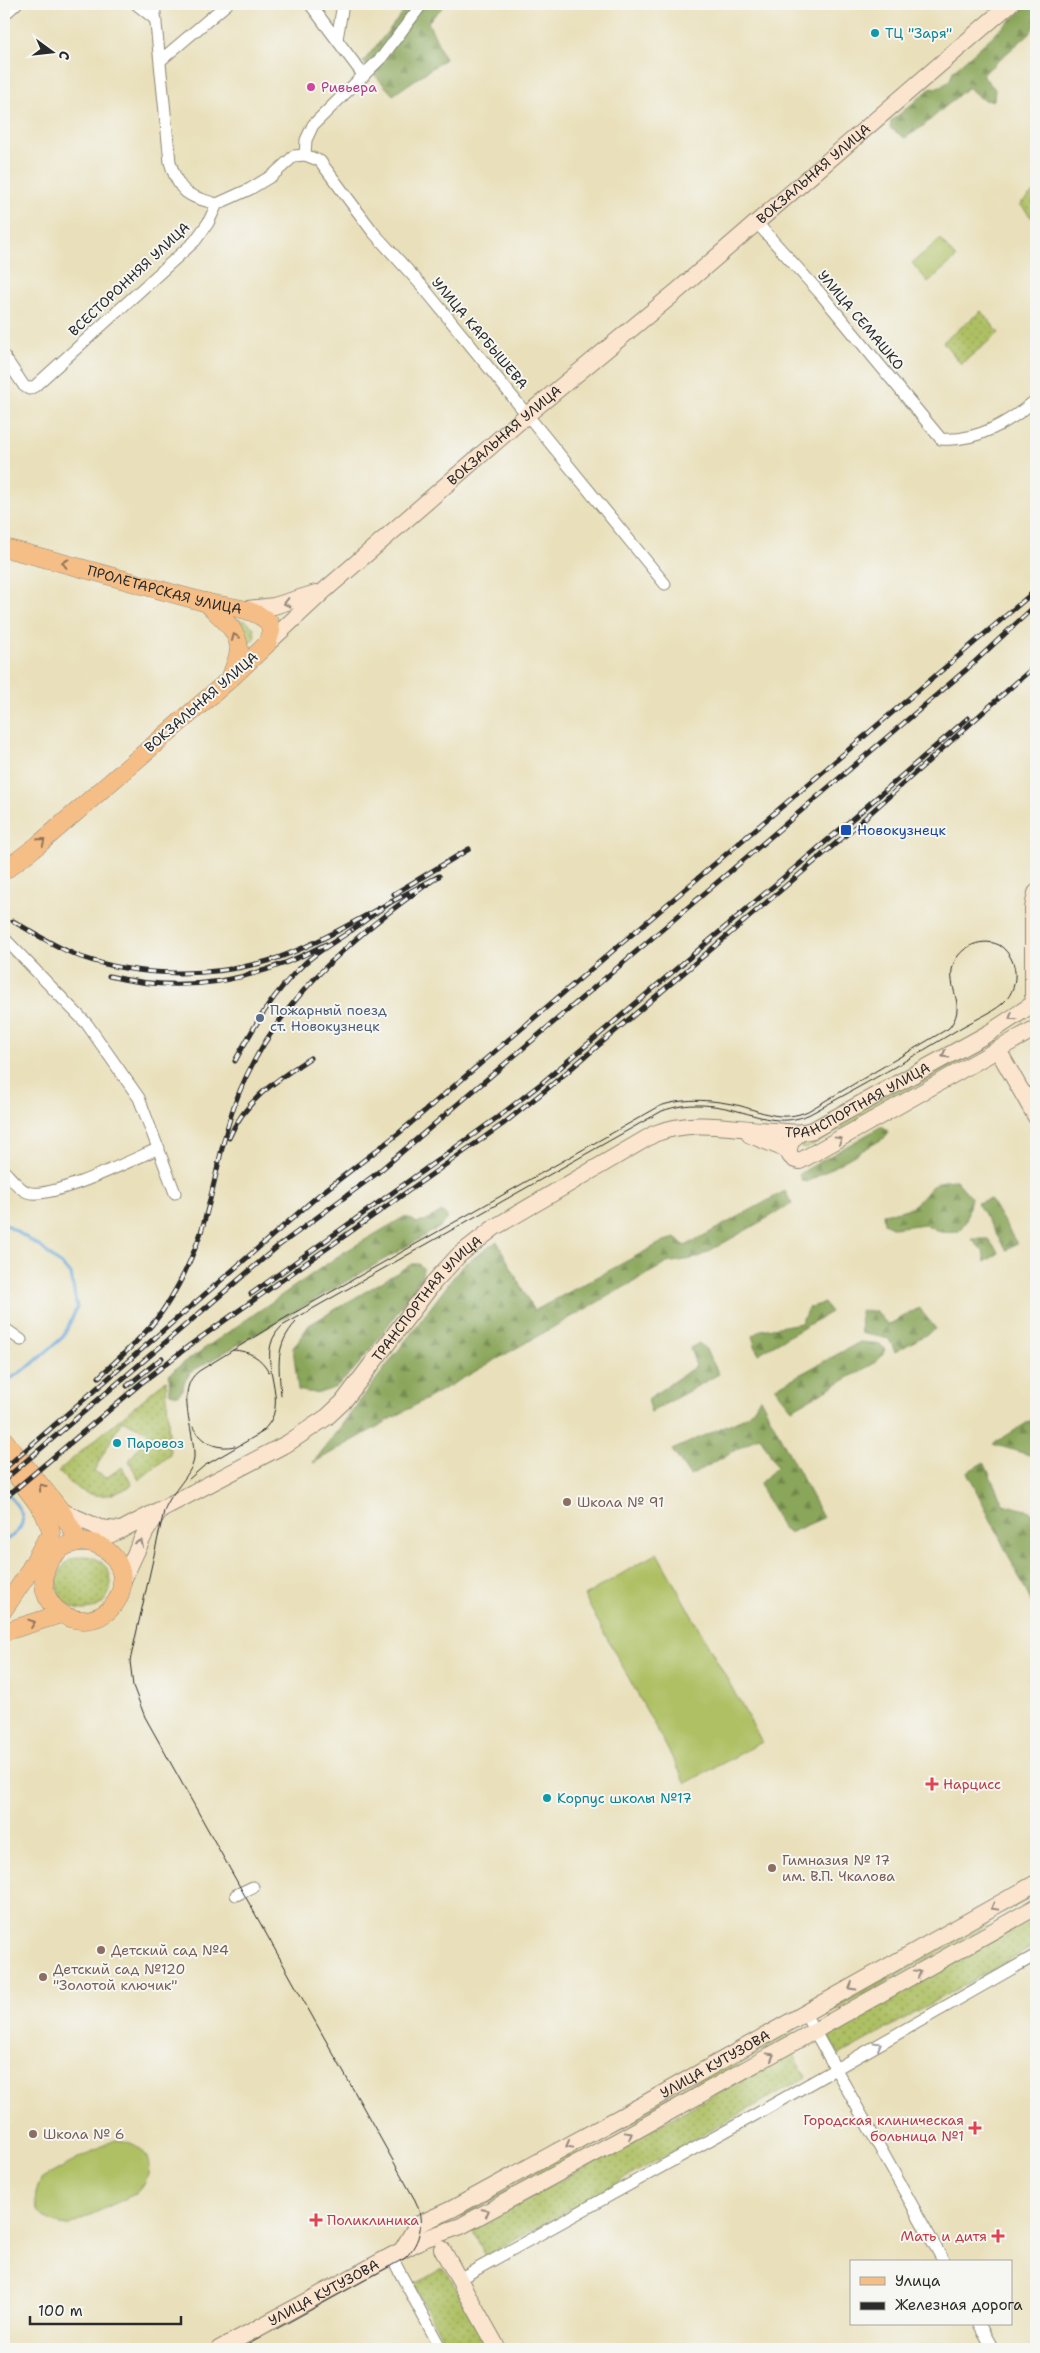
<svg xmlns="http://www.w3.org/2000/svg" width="1040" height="2353" font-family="'Shantell Sans',sans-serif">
<defs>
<pattern id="grass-dots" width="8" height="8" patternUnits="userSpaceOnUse" patternTransform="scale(1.25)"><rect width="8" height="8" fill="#aec064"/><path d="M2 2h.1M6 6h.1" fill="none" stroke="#8e9c53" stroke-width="1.8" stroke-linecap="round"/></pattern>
<pattern id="forest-firs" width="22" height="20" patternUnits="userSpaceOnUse" patternTransform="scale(1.25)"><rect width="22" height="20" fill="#8aa65a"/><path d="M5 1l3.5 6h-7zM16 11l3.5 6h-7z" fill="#71874b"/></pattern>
</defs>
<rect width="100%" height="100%" fill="#f6f6f2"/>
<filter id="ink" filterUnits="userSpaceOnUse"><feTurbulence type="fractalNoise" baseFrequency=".02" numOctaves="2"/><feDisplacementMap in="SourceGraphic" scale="10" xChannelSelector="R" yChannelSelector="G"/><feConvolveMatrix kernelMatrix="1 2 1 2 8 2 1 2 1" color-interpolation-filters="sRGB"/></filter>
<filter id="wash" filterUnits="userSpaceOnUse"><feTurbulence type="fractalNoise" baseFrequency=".0096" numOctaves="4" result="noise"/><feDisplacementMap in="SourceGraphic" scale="20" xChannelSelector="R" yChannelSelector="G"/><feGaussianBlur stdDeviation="1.12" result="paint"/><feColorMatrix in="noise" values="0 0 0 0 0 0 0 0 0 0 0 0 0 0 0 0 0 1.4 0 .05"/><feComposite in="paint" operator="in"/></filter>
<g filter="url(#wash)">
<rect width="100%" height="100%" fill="#e9e0bb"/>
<g fill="url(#grass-dots)" stroke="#6c7648">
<polygon points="1036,190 1036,223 1020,204"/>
<polygon points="981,311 999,333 961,364 943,342"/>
<polygon points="232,618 246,621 254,628 255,637 244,650"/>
<polygon points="975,1045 978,1045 981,1050 806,1149 801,1148 802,1142"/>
<path d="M166,1380L170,1455L139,1480L129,1461L149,1433L122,1420L94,1471L106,1478L122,1467L132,1485C102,1504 80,1496 58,1471Z"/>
<circle cx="84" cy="1583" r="27"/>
<polygon points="1030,1895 1028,1899 997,1916 982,1929 820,2019 818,2018 818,2016"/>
<polygon points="1036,1914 1036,1945 839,2055 826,2031"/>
<polygon points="791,2028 794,2033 793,2035 462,2217 462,2214 515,2185 532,2172"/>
<polygon points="792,2051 806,2077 486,2256 472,2230"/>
<polygon points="441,2269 445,2269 492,2349 448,2349 414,2285"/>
</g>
<g fill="url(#forest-firs)" stroke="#5a6842">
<polygon points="410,4 446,4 428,22 445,59 393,95 363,62"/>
<path d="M1027,6L1036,8V20L1031,32L982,75L995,89L994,100C982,103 976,94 968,87L922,127L905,138L890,128L891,121L930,89L941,87L950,80L953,71Z"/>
<polygon points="880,1127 884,1127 888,1132 886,1137 807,1182 802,1181 799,1175 804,1171"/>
<path d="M956,1180L971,1197L966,1221L959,1231L940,1232L925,1224L894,1228L884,1223L883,1214C892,1212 907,1211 914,1205C933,1189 927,1181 956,1180Z"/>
<polygon points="785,1191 792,1204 697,1258 667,1263 313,1463 462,1266 497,1241 534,1311 664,1241 676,1238 685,1246"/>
<polygon points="990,1199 1017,1244 1006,1250 977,1203"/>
<polygon points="442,1211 447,1216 447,1220 440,1227 191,1372 184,1383 183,1390 178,1395 170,1393 169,1375 175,1369 341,1254 404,1217 409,1218 416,1223 423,1222"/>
<polygon points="971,1239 988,1239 999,1253 985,1262 983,1251"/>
<path d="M412,1264H419L423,1268L422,1276C405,1300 354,1380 331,1389C319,1394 310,1393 298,1390L293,1348L309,1325Z"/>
<polygon points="824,1303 831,1312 758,1354 752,1336 761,1330 801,1323 808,1308"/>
<polygon points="919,1308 936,1329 895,1352 889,1339 861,1333 860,1311 876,1311 888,1325"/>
<polygon points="860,1342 880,1344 885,1349 882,1356 873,1364 792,1409 775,1388"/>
<polygon points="699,1343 705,1348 719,1374 651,1412 648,1404 649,1398 696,1366 690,1348"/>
<polygon points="760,1398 823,1518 789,1533 783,1529 759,1484 777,1467 760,1436 690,1476 672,1450 745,1417 754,1408"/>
<polygon points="1036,1417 1036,1457 993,1444"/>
<polygon points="984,1462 1003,1504 1030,1511 1036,1522 1036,1606 1034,1607 967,1472"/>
</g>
<g fill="#aec064" stroke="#6c7648">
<polygon points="940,239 956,258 928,282 912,263"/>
<polygon points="657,1553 762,1742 686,1783 584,1596"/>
<path d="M116,2140C150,2142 160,2172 135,2194L67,2226C39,2223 28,2204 41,2179L106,2144Z"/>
</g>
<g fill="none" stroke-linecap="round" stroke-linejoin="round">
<g stroke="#69a9dc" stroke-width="3">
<polyline points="4,1223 42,1248 71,1274 77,1308 63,1337 31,1365 4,1383"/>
<path d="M4,1489C20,1509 36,1524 4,1541"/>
</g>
</g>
</g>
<g filter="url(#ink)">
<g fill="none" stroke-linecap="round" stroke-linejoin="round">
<defs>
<g id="street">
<polyline points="136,4 156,20"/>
<path d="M154,4L170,162C179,193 187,196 217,204"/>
<polyline points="310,4 364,76"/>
<polyline points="4,15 16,4"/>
<polyline points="337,39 343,4"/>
<polyline points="161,60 227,4"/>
<polyline points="305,155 306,140 313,125 382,57 422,4"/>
<path d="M756,222L820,293L941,439C977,442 1009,422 1036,400"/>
<polyline points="4,356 24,386 29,389 35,386 195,241 208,223 217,204 250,189 273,175 294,156 305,155 320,161 373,232 423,287 665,584"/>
<polyline points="4,938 87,1024 139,1098 175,1193"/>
<path d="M4,1171C10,1177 19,1189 27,1192C50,1201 134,1159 159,1148"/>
<polyline points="4,1328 21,1340"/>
<polyline points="236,1895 253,1887"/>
<polyline points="805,2014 944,2262"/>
<polyline points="391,2256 441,2349"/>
<polyline points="459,2279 753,2116 1036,1955"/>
<polyline points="979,2324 993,2349"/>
</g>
<g id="secondary">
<polyline points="248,609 274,606 316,593"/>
<path id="s1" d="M267,644L325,590L528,414L676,292L1010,4"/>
<polyline points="1036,893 1033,908 1033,995 1036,1002"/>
<polyline points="998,1050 1036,1117"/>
<path d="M799,1134C788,1141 783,1159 800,1161L1036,1028"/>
<polyline points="750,1135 788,1150"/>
<polyline points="61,1511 100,1528 118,1530"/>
<path id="s2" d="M92,1542L121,1530L288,1443L327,1417L343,1402L434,1282L459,1255L495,1227L654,1134C694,1118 733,1129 774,1131C789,1132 799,1134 813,1130L989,1033L1036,1002"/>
<polyline points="123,1580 145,1533 159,1511"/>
<polyline points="442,2249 498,2349"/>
<path id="s3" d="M402,2250L417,2225L452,2209L644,2104L1036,1883"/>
<path id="s4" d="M219,2349L391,2256L424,2239L461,2226L621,2139L1036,1907"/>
</g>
<g id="primary">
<path id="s5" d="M4,548C71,564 137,584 204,602C227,608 250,606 269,622L271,631L267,644L230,679L38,845L4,871"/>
<path d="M206,602C218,615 238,629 239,648C239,657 233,670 230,679"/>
<polyline points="4,1440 61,1511 79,1541"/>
<polyline points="4,1458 43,1511 50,1527 54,1554"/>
<circle cx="83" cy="1581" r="39"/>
<polyline points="4,1609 25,1578 45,1542"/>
<polyline points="4,1632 61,1614"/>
</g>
</defs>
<use href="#street" stroke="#8a8673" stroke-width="13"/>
<use href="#secondary" stroke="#8a8673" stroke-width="18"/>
<use href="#primary" stroke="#8a8673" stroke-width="19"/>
<use href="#street" stroke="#fff" stroke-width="11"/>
<use href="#secondary" stroke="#fbe5cf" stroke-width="16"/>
<use href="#primary" stroke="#f6be87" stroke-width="18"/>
<g stroke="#2b2b2b" stroke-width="1">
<path d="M233,1350C249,1351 261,1357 269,1372"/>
<path d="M281,1395C279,1366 274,1346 296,1322"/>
<path d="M193,1427C201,1443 217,1450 235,1446"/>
<polyline points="189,1479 204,1466 266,1430"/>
<path d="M240,2349L405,2258C421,2242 425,2221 415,2200L145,1717L133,1686L130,1661L164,1511C171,1491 194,1473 194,1457C195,1430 174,1389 199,1371L285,1318L660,1106C686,1097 715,1100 741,1106C765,1113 783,1122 808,1111L949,1028C967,1006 949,992 952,970C955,949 980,936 999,945C1006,949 1012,958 1014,966C1017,977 1014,990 1007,999C997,1011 976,1019 962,1027C912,1058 861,1086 810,1114C784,1126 764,1118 738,1111C713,1104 687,1102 662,1111L282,1326C248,1358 299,1403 260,1433"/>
</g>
<defs>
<g id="rail">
<polyline points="394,894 469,849"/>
<path d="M13,921C35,934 57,948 81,957C139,977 208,978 268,961C311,948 351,923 391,902L352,930"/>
<path d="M109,976C186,995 257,981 326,944"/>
<path d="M235,1061C255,1025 274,991 304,964C318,951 336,941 352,930L346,934"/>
<path d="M229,1138C245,1100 277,1080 310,1058"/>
<polyline points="251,1294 498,1117 542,1083 843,827 968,718"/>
<path d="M99,1377C116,1361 134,1345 150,1327C171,1303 188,1268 199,1238C214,1195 219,1149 234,1106C270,1005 353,935 439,876L391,902"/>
<polyline points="127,1386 162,1358"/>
<polyline points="4,1469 319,1195 399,1133 1036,590"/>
<polyline points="4,1480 277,1247 376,1174 967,669 1036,605"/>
<polyline points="4,1499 140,1384 190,1345 503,1124 547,1089 848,833 1036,665"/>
</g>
</defs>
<use href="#rail" stroke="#2b2b2b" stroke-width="5"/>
<use href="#rail" stroke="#f6f6f2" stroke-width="3" stroke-dasharray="9" stroke-linecap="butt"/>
</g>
<defs><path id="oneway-chevron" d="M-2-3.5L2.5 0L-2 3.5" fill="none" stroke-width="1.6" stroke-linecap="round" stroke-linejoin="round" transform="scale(1.25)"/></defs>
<g stroke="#907459">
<use href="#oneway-chevron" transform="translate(65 563) rotate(-166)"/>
<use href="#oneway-chevron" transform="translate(235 637) rotate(-113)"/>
<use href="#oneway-chevron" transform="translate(42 841) rotate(-40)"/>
<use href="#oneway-chevron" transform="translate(42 1487) rotate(-128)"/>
<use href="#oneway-chevron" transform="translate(32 1623) rotate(-19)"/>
</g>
<g stroke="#93887d">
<use href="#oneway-chevron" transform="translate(287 603) rotate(166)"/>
<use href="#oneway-chevron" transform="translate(1012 1017) rotate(147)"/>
<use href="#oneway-chevron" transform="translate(945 1055) rotate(151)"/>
<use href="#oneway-chevron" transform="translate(839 1140) rotate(-29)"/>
<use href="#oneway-chevron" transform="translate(140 1543) rotate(-64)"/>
<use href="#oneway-chevron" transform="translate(994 1907) rotate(151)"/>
<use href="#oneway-chevron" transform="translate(918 1973) rotate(-29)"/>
<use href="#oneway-chevron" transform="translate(852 1987) rotate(150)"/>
<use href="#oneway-chevron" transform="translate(771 2056) rotate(-29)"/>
<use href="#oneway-chevron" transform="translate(629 2135) rotate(-29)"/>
<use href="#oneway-chevron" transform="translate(569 2145) rotate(151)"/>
<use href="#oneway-chevron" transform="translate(486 2212) rotate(-28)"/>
</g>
<use stroke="#a0a0a0" href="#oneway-chevron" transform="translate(878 2045) rotate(-30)"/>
</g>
<g fill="#0f9aa8" stroke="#f6f6f2" stroke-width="2">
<circle cx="875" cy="33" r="5"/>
<circle cx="117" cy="1443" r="5"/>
<circle cx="547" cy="1798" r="5"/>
</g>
<circle fill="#d1479c" stroke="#f6f6f2" stroke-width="2" cx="311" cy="87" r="5"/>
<rect fill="#1a4fb4" stroke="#f6f6f2" stroke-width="2" x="840" y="824" width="12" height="12" rx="2.5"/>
<circle fill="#5c6f8a" stroke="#f6f6f2" stroke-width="2" cx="260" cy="1018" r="5"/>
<g fill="#8d6e63" stroke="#f6f6f2" stroke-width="2">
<circle cx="567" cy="1502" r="5"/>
<circle cx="772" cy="1868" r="5"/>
<circle cx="101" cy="1950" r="5"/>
<circle cx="43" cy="1977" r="5"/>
<circle cx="33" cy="2134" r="5"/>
</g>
<g fill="#e0444e" stroke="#f6f6f2" stroke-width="2">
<path d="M929.5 1776.5h5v5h5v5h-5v5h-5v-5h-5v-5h5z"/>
<path d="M972.5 2120.5h5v5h5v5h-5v5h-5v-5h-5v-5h5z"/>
<path d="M313.5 2212.5h5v5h5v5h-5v5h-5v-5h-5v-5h5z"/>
<path d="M995.5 2228.5h5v5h5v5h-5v5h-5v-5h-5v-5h5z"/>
</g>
<g text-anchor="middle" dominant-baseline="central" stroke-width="4" stroke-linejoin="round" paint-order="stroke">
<g font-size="14" fill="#0d838f" stroke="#f6f6f2" text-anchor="start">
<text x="885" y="33">ТЦ "Заря"</text>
<text x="127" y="1443">Паровоз</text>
<text x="557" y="1798">Корпус школы №17</text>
</g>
<g font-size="14" fill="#b23c85" stroke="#f6f6f2" text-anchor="start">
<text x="321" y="87">Ривьера</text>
</g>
<g font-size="14" fill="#2b2b2b" stroke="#f6f6f2">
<text stroke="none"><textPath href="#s1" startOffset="721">ВОКЗАЛЬНАЯ УЛИЦА</textPath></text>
<text transform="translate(129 279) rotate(-43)">ВСЕСТОРОННЯЯ УЛИЦА</text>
<text transform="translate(861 320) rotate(50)">УЛИЦА СЕМАШКО</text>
<text transform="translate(480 333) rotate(50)">УЛИЦА КАРБЫШЕВА</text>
<text stroke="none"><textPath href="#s1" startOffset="316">ВОКЗАЛЬНАЯ УЛИЦА</textPath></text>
<text stroke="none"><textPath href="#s5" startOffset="166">ПРОЛЕТАРСКАЯ УЛИЦА</textPath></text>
<text transform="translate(201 702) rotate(-41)">ВОКЗАЛЬНАЯ УЛИЦА</text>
<text stroke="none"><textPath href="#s2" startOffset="918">ТРАНСПОРТНАЯ УЛИЦА</textPath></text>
<text stroke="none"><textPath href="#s2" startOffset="422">ТРАНСПОРТНАЯ УЛИЦА</textPath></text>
<text stroke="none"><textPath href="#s3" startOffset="368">УЛИЦА КУТУЗОВА</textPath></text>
<text stroke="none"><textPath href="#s4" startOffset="119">УЛИЦА КУТУЗОВА</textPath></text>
</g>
<g font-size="14" fill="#164399" stroke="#f6f6f2" text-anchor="start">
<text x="857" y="830">Новокузнецк</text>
</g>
<g font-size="14" fill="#4e5e75" stroke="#f6f6f2" text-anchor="start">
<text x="270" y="1010">Пожарный поезд<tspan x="270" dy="16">ст. Новокузнецк</tspan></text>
</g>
<g font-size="14" fill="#785e54" stroke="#f6f6f2" text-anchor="start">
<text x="577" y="1502">Школа № 91</text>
<text x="782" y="1860">Гимназия № 17<tspan x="782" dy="16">им. В.П. Чкалова</tspan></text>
<text x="111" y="1950">Детский сад №4</text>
<text x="53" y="1969">Детский сад №120<tspan x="53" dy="16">"Золотой ключик"</tspan></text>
<text x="43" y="2134">Школа № 6</text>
</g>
<g font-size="14" fill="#be3a42" stroke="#f6f6f2" text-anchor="start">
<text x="943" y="1784">Нарцисс</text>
<text x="964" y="2120" text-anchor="end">Городская клиническая<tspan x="964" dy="16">больница №1</tspan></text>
<text x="327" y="2220">Поликлиника</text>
<text x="987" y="2236" text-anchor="end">Мать и дитя</text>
</g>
</g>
<rect width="1040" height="2353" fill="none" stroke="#f6f6f2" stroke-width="20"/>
<rect x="850" y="2260" width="162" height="65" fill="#f6f6f2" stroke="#a5a5a2"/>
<rect x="860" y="2277" width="25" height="8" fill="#f6be87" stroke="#a5a5a2"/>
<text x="895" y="2286" font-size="15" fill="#2b2b2b">Улица</text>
<rect x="860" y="2302" width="25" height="8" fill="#2b2b2b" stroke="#a5a5a2"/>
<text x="895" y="2310" font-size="15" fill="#2b2b2b">Железная дорога</text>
<g transform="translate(52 52) rotate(105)" stroke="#f6f6f2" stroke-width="4" paint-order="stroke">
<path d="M0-4L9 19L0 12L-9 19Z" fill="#2b2b2b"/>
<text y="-8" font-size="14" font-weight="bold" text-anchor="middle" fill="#2b2b2b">С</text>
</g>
<path d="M30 2316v8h151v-8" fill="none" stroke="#2b2b2b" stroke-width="2.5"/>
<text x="38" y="2316" font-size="15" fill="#2b2b2b" stroke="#f6f6f2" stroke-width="4" paint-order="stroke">100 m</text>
</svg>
